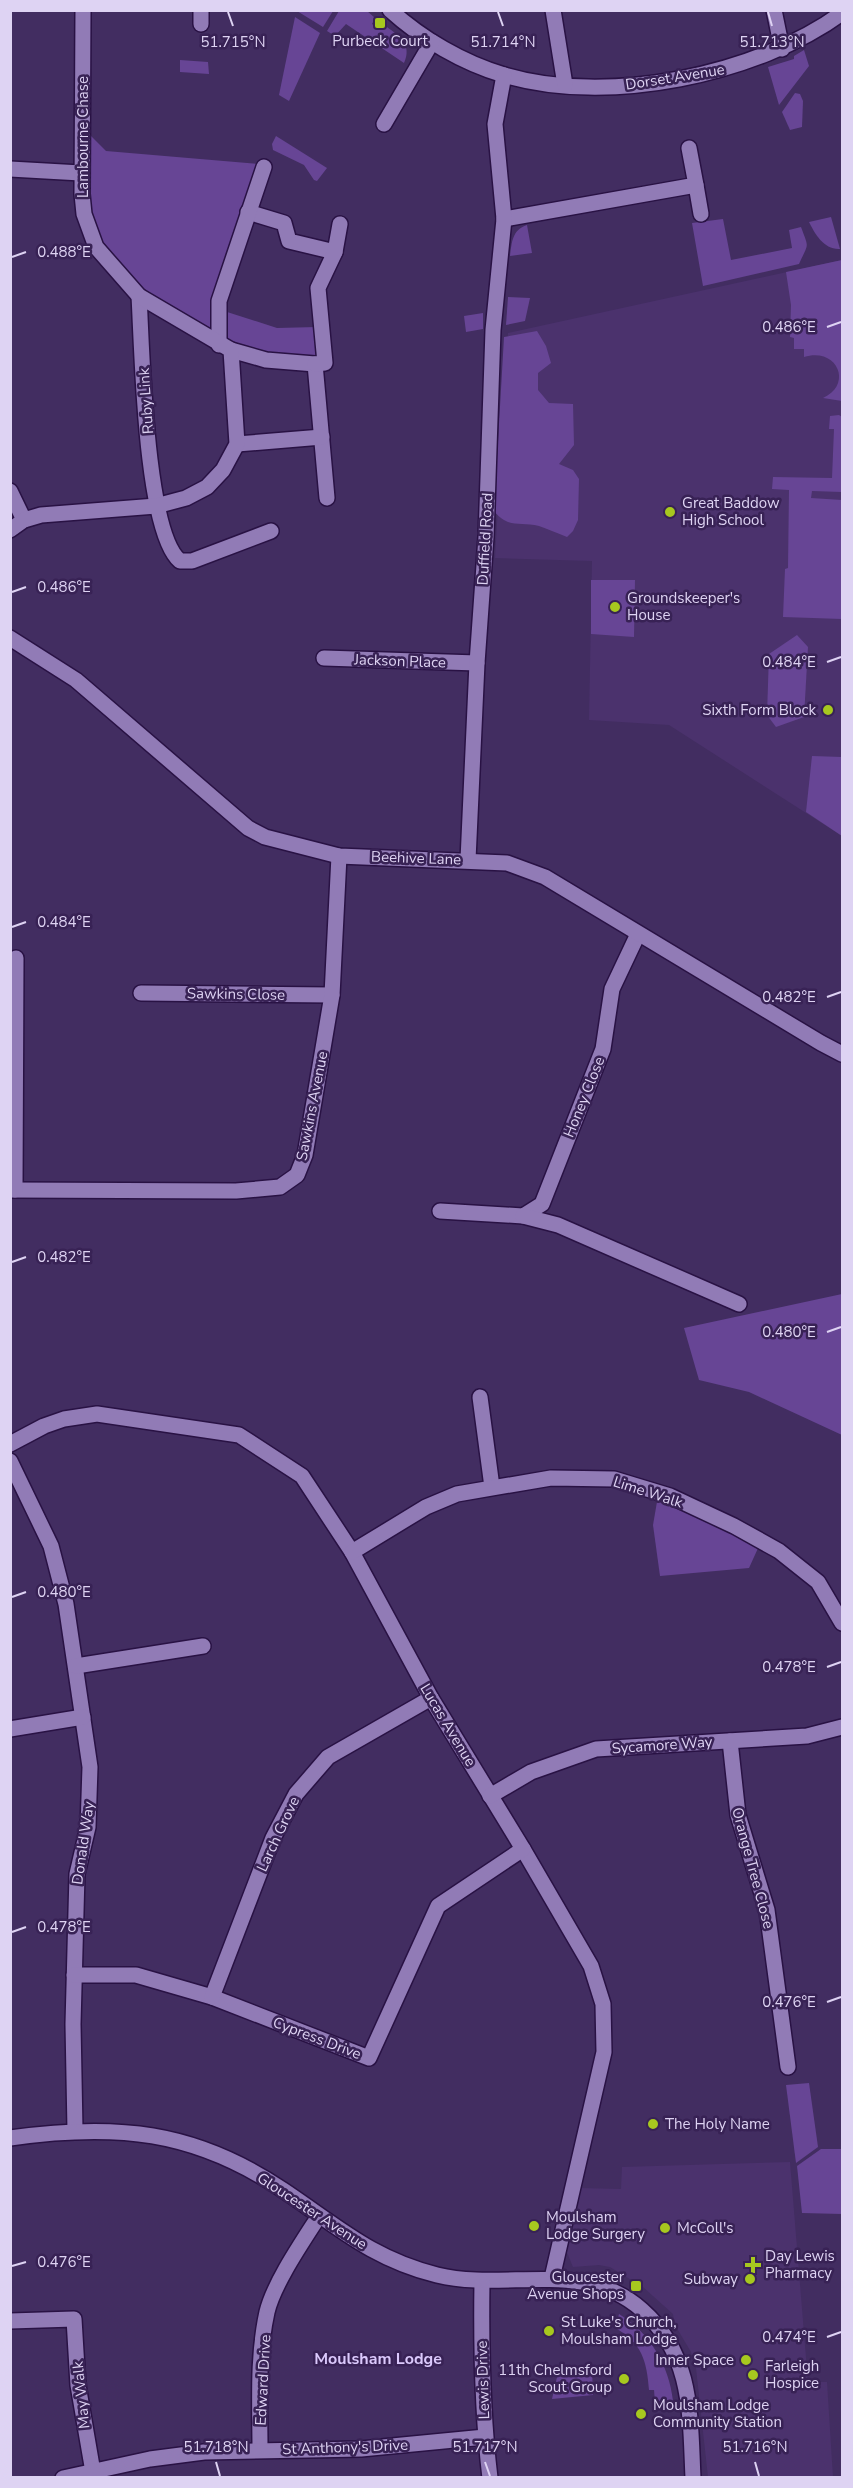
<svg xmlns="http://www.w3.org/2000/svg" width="853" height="2488" font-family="'Nunito Sans',sans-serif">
<rect width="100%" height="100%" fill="#422d61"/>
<g fill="#4b326d">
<polygon points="842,260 842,836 669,725 589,720 592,561 495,558 508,333"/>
<polygon points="790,2162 808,2382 827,2382 833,2477 708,2477 696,2368 691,2352 675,2325 673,2314 643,2287 610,2267 599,2265 573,2267 566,2250 579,2188 621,2189 622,2167"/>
</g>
<g fill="#674595">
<polygon points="297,11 333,11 323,27"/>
<path d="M339,11H367L375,18L372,24L380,30L384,25C398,35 413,44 404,63L346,24L335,36L327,31Z"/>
<polygon points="295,17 320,33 289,101 279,95"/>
<polygon points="804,50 809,66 779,105 768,67 794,59 794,56"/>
<polygon points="180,60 208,62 209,74 180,72"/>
<polygon points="795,93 800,94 803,101 802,127 790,130 782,112"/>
<path d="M86,131L106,151L258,164L212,337L136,283L99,243C102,234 95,221 88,214Z"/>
<polygon points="276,136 327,168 317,181 314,180 304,165 273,150 272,144"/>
<path d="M831,217L840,249C824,250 815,234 809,222Z"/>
<path d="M723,219L731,260L792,248L789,230L801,227C809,249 809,242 799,264L703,286L692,223Z"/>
<path d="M527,225L532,253L510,256C512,242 512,230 527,225Z"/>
<path d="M842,260V401L823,398C853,385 838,347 804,357V349H794V338L790,337L791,305L786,272Z"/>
<polygon points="508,297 530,298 525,321 506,325"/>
<polygon points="224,311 277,328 317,327 320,351 315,357 297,360 223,343"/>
<polygon points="483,313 483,329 466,332 464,316"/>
<path d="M537,331L546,346L551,363L538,373V390L549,403L573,404L574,445L559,464L573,470L579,479L578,520L573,531L567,537C557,533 548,529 539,526C520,521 508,529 494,511L504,337Z"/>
<polygon points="839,415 842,417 842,492 812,491 811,498 842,500 842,619 783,617 785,569 788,568 789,490 772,489 773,477 832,478 834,429 829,429 830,416"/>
<polygon points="591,580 635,580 634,637 591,634"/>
<polygon points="797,635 808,647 804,717 776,727 767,715 769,654"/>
<polygon points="812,756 842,757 842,836 806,812"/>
<polygon points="842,1294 842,1435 749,1392 699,1380 684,1328"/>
<polygon points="658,1496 759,1546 749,1568 660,1576 653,1525"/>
<polygon points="809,2083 818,2147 796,2163 786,2085"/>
<polygon points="821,2149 842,2149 842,2214 802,2213 797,2166"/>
<path d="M619,2314C650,2333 669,2365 673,2401L655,2402L654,2390H649C647,2362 642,2342 615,2328Z"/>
<polygon points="560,2364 592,2369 593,2395 552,2399"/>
</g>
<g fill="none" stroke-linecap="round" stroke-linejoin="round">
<defs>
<g id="minor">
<path d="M390,10C422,39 463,63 504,75C607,106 757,75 842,13"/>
<polyline points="553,10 565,85"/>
<polyline points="774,10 782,49"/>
<polyline points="201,24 201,10"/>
<polyline points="384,124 432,42"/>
<polyline points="10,169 81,173"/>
<polyline points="696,185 701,214"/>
<polyline points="248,212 284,223 289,241 335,252"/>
<polyline points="504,219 696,185 689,148"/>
<path d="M139,296C142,347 145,532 180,561H192L271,531"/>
<polyline points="219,345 219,301 264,167"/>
<polyline points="231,350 266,360 315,364 327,498"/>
<polyline points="315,364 325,363 318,288 335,252 340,224"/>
<polyline points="237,444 322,437"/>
<polyline points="10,491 24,520"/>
<polyline points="10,530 24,520 41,515 156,506 186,498 207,487 223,470 237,444 231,350 139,296 96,247 84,214 82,194 83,10"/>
<polyline points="324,658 477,663"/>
<polyline points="468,860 477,663 486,537 493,330 504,219 495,124 504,75"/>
<polyline points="141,993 332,995"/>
<polyline points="10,1190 236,1191 280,1187 297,1175 305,1155 332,995 339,856"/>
<polyline points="15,1190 16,958"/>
<polyline points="440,1211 523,1216 542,1204 603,1049 612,989 638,934"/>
<polyline points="523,1216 558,1225 739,1304"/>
<polyline points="480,1397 492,1487"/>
<polyline points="10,1444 44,1426 64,1419 97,1414 239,1435 302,1476 352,1552 431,1698 523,1849 591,1966 603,2004 604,2052 552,2278"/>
<polyline points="10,1461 51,1546 66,1604 90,1767 88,1827 77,1874 73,2024 75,2130"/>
<polyline points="352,1552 426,1507 457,1494 551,1478 614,1479 670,1496 734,1526 779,1551 818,1582 842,1623"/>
<polyline points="76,1666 203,1646"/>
<polyline points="10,1729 83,1717"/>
<polyline points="730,1741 738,1815 767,1910 788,2067"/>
<polyline points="490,1796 531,1772 596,1749 807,1736 842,1727"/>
<polyline points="74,1975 136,1975 212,1997 369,2058 438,1906 523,1849"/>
<polyline points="212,1997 273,1838 296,1794 328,1757 431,1698"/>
<path d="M10,2138C115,2123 194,2130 283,2190C337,2226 372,2259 437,2275C505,2292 584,2258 642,2310C693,2355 690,2415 693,2478"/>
<path d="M482,2282C481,2348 482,2412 490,2478"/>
<polyline points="10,2321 74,2319 78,2385 93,2472"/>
<path d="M260,2450C260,2404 257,2357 267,2312C274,2283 303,2241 319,2216"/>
<polyline points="63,2478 150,2459 204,2452 361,2449 485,2437"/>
</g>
<polyline id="secondary" points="10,638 76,680 248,828 265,837 339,856 507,863 545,877 821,1043 842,1054"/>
</defs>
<use href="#minor" stroke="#291244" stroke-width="18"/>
<use href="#secondary" stroke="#291244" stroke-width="18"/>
<use href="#minor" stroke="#917bb6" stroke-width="15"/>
<use href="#secondary" stroke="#917bb6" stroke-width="15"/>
</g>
<path fill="none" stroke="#ded3f3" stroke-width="2" d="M228,12L233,26M498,12L503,26M768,12L772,26M12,257L26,252M827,327L841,322M12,592L26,587M827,662L841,657M12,927L26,922M827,997L841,992M12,1262L26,1257M827,1332L841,1327M12,1597L26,1592M827,1667L841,1662M12,1932L26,1927M827,2002L841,1997M12,2266L26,2262M827,2337L841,2332M216,2462L220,2476M485,2462L490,2476M755,2462L759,2476"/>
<g fill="#a7c81f" stroke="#382255" stroke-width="2">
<rect x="374" y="17" width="12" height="12" rx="3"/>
<circle cx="670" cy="512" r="6"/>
<circle cx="615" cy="607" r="6"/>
<circle cx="828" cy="710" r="6"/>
<circle cx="653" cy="2124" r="6"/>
<circle cx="534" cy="2226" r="6"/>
<circle cx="665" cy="2228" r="6"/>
<path d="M750 2256h6v6h6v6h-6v6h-6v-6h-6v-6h6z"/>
<circle cx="750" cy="2279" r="6"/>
<rect x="630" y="2280" width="12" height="12" rx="3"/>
<circle cx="549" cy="2331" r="6"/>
<circle cx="746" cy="2360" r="6"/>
<circle cx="753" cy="2375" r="6"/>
<circle cx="624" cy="2379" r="6"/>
<circle cx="641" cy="2414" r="6"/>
</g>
<g text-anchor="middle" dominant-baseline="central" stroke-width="5" stroke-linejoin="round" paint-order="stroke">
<g font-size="15" fill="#ded3f3" stroke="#382255" text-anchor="start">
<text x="380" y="41" text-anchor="middle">Purbeck Court</text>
<text x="682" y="503">Great Baddow<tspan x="682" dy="17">High School</tspan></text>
<text x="627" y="598">Groundskeeper's<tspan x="627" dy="17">House</tspan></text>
<text x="816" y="710" text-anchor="end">Sixth Form Block</text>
<text x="665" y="2124">The Holy Name</text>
<text x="546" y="2217">Moulsham<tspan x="546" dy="17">Lodge Surgery</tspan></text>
<text x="677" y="2228">McColl's</text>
<text x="765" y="2256">Day Lewis<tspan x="765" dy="17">Pharmacy</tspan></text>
<text x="624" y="2277" text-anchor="end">Gloucester<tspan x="624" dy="17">Avenue Shops</tspan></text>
<text x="738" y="2279" text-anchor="end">Subway</text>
<text x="561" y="2322">St Luke's Church,<tspan x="561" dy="17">Moulsham Lodge</tspan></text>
<text x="734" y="2360" text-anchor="end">Inner Space</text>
<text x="765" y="2366">Farleigh<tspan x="765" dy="17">Hospice</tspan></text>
<text x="612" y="2370" text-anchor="end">11th Chelmsford<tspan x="612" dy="17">Scout Group</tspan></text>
<text x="653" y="2405">Moulsham Lodge<tspan x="653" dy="17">Community Station</tspan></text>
</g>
<g font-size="15" fill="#ded3f3" stroke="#382255">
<text transform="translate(675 77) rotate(-9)">Dorset Avenue</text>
<text transform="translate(83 137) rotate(-90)">Lambourne Chase</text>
<text transform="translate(146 401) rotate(-94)">Ruby Link</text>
<text transform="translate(485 539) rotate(-87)">Duffield Road</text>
<text transform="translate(400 661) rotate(2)">Jackson Place</text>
<text transform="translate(416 858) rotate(2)">Beehive Lane</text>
<text transform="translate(236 994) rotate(1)">Sawkins Close</text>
<text transform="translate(584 1097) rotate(-68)">Honey Close</text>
<text transform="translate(312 1106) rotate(-79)">Sawkins Avenue</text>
<text transform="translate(648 1492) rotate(18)">Lime Walk</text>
<text transform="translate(448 1725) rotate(59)">Lucas Avenue</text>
<text transform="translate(662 1745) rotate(-4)">Sycamore Way</text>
<text transform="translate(278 1834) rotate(-65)">Larch Grove</text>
<text transform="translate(83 1843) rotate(-82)">Donald Way</text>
<text transform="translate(753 1868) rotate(75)">Orange Tree Close</text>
<text transform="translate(317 2038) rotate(21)">Cypress Drive</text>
<text transform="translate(312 2211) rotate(33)">Gloucester Avenue</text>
<text transform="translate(263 2380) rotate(-87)">Edward Drive</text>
<text transform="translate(483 2380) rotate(-92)">Lewis Drive</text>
<text transform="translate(81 2395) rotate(-96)">May Walk</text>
<text transform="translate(345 2447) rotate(-2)">St Anthony's Drive</text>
</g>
<g font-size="16" font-weight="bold" fill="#dbc9fc" stroke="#382255">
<text x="378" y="2359">Moulsham Lodge</text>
</g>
</g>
<g font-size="15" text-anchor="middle" fill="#ded3f3" stroke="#382255" stroke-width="5" stroke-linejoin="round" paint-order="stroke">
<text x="233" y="47">51.715°N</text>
<text x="503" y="47">51.714°N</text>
<text x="772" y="47">51.713°N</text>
<text x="64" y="257">0.488°E</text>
<text x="789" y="332">0.486°E</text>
<text x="64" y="592">0.486°E</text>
<text x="789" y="667">0.484°E</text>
<text x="64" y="927">0.484°E</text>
<text x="789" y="1002">0.482°E</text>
<text x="64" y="1262">0.482°E</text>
<text x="789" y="1337">0.480°E</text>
<text x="64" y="1597">0.480°E</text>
<text x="789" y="1672">0.478°E</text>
<text x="64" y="1932">0.478°E</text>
<text x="789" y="2007">0.476°E</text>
<text x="64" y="2267">0.476°E</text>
<text x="789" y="2342">0.474°E</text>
<text x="216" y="2452">51.718°N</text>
<text x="485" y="2452">51.717°N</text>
<text x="755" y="2452">51.716°N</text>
</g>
<rect width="853" height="2488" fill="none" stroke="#ded3f3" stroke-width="24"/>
</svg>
